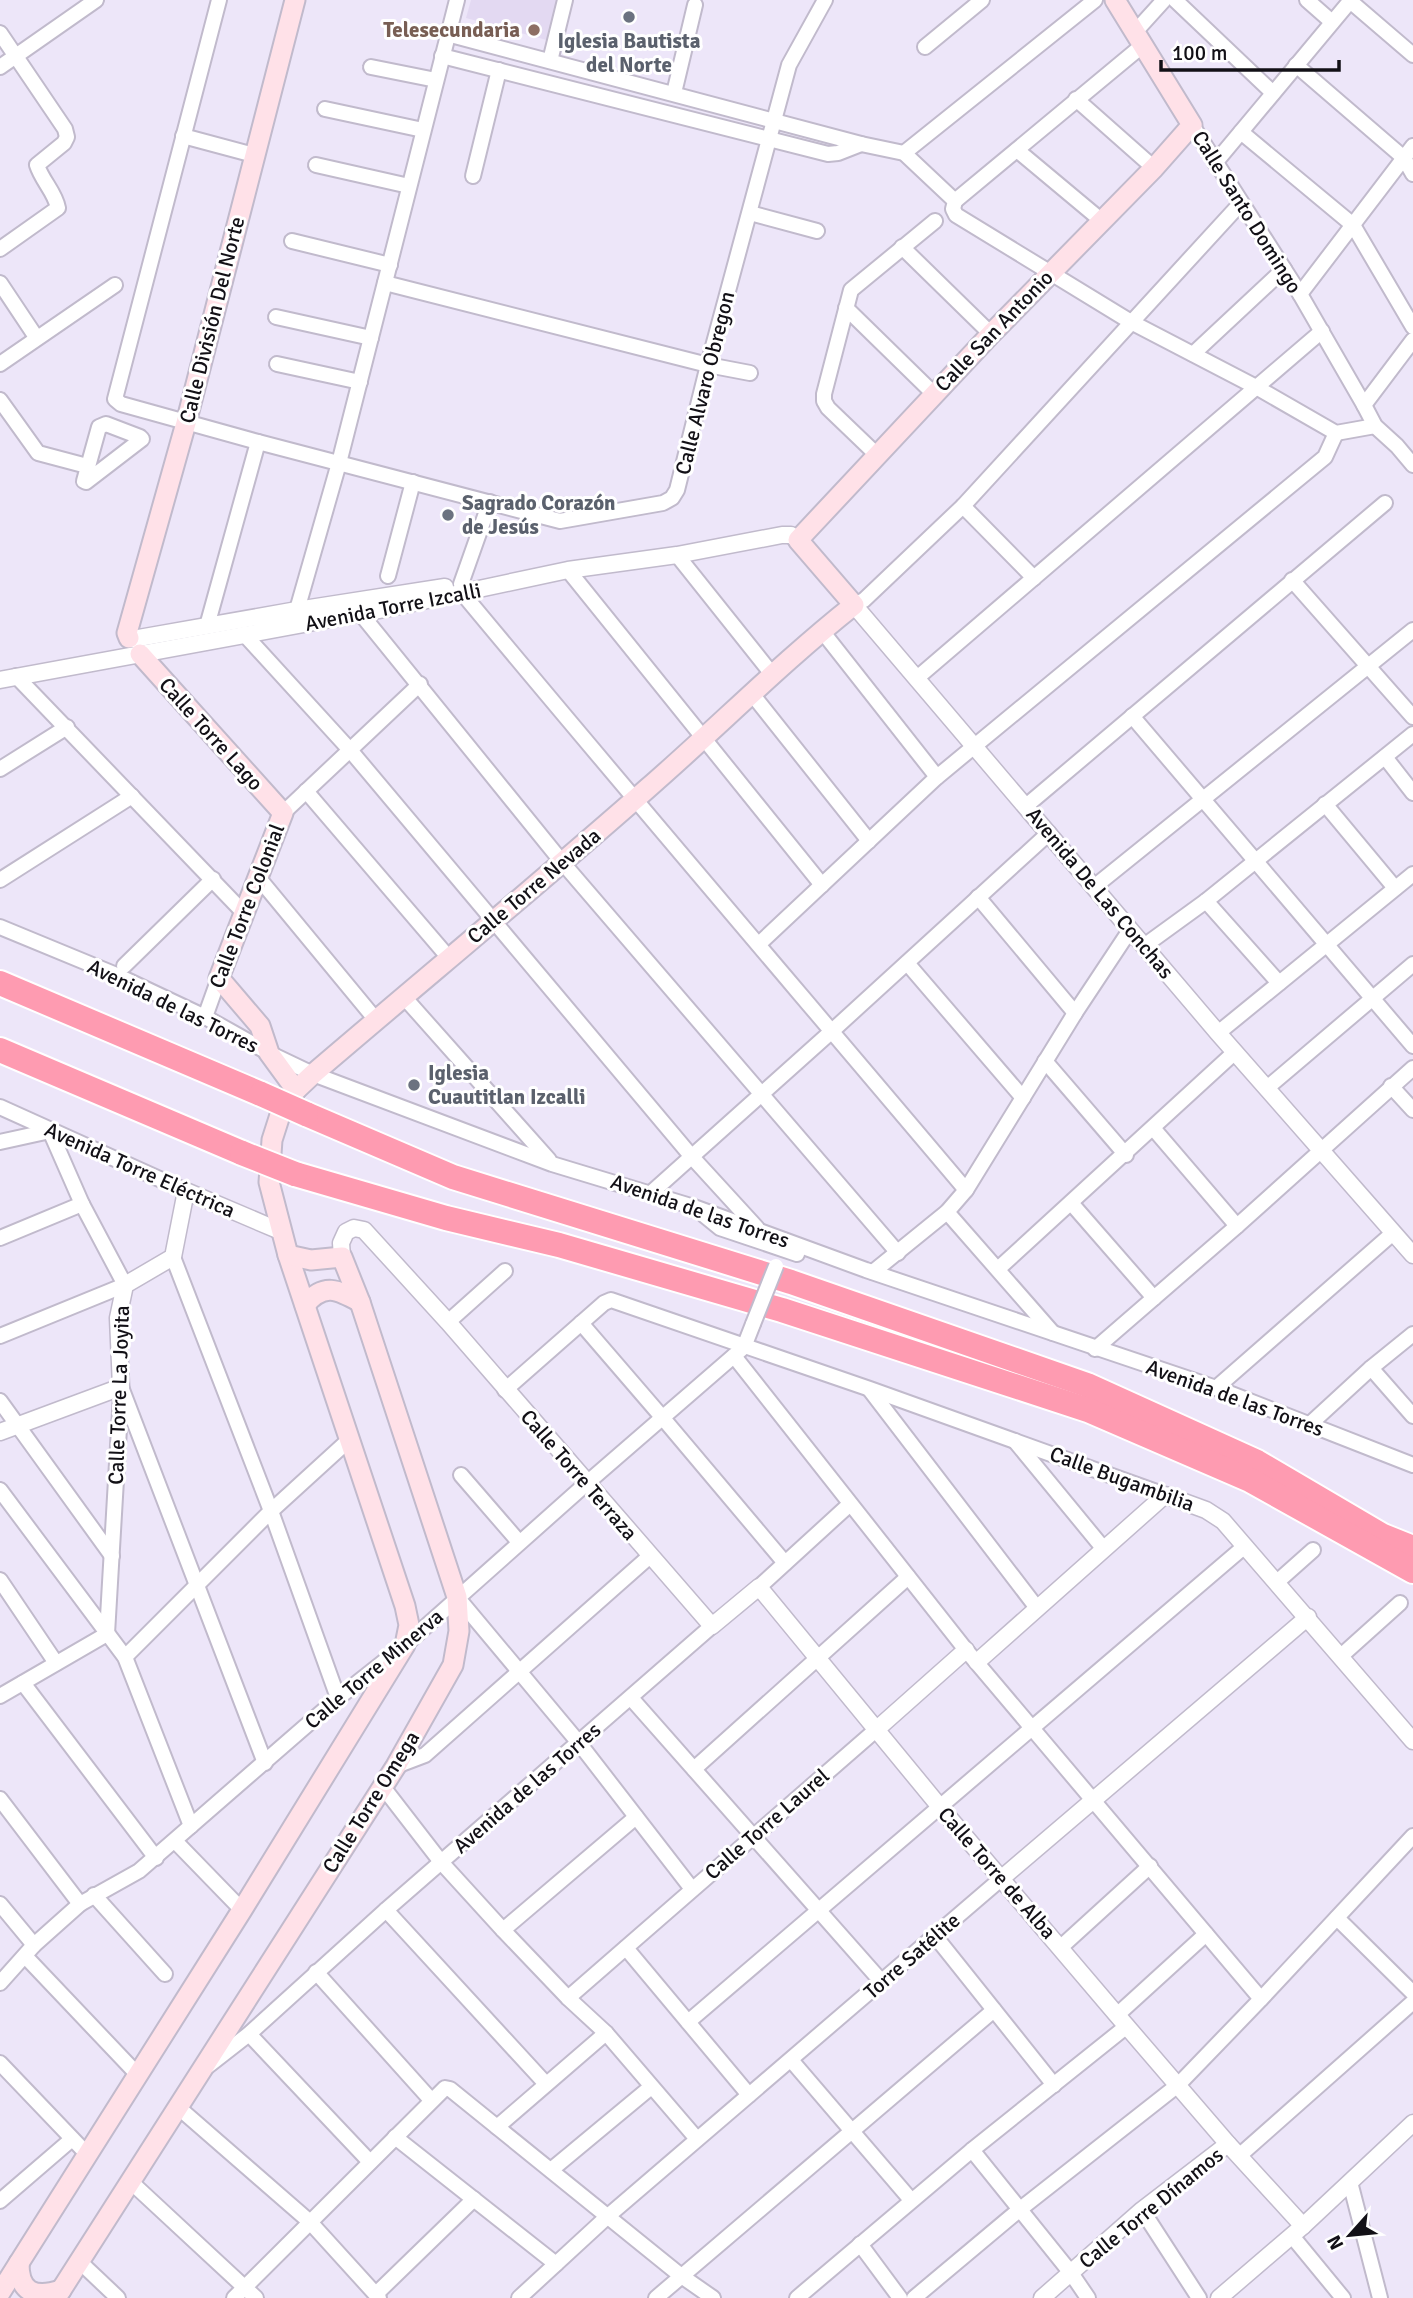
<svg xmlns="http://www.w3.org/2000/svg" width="1413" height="2298" font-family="Signika,sans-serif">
<rect width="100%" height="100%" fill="#ede6f9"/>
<polygon fill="#e3d9f2" points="471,0 565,0 554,42 466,18"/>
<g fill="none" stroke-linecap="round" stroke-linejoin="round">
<defs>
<g id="minor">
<polyline points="219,0 115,399 121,404 258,442 560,521 663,503 672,498 677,490 708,365 789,65 825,0"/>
<polyline points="1175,0 1273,93"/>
<polyline points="1307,0 1332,22"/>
<polyline points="1350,1 1413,55"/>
<polyline points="1135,32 1164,0"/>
<path d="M0,33L65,129L67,137L64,143L37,165C42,181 55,192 58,208L0,249"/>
<polyline points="447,34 861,144 904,153 955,201 953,209 956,215 1131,322 1256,387 1336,433 1375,426"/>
<polyline points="925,47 982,0"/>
<polyline points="442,56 828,154 838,153 861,144"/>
<polyline points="550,61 565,0"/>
<polyline points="1296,65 1404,158 1413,174"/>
<polyline points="0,67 96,0"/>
<polyline points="371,67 436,80"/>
<polyline points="674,93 695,5"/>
<polyline points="1076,99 1154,168"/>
<polyline points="325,109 423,130"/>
<polyline points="1192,125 1300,294 1364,405 1375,426 1397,446 1413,465"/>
<polyline points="1241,132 1353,225 1413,327"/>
<polyline points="183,136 254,155"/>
<polyline points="1017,150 1102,221"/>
<polyline points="904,153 1095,0"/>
<polyline points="1215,163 1351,0"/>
<polyline points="316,165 409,186"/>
<polyline points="473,176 499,70"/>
<polyline points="955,201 1143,45"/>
<polyline points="750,213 817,231"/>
<polyline points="292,241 390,265"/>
<polyline points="902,247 991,334"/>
<polyline points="0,283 36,337"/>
<polyline points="385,283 708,365 750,373"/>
<polyline points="1300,294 1413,146"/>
<polyline points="846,308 934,394"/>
<polyline points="276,317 371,338"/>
<polyline points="1193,354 1284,269"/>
<polyline points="0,364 115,285"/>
<polyline points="277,364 360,382"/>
<polyline points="0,400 38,453 87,466"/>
<polyline points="1364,405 1413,340"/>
<polygon points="106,424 140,437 142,439 86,482 84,481 99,427"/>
<polyline points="877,455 828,408 824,401 824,394 851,290 935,221"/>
<path d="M490,502L461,584L463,594C629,794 798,991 966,1190"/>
<polyline points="963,506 1034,578"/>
<polyline points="677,555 772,674"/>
<polyline points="568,570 822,885"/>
<polyline points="388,576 413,482"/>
<polyline points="1292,580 1413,717"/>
<polyline points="854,605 864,600 963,506 1241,203"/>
<polyline points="297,610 339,463 457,0"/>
<polyline points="361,614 562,862 898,1253"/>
<polyline points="207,626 258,442"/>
<polyline points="822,631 937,777"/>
<polyline points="244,634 350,750 692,1157 757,1228"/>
<polyline points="16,676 244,913"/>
<polyline points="917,678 1322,331"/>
<polyline points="752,694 869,841"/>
<polyline points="1132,716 1413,1046"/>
<polyline points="1385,757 1413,793"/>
<polyline points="0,769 67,727"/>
<polyline points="306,791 449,958"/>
<polyline points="1325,804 1395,888"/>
<polyline points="1026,806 1385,503"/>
<polyline points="283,813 420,684"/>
<polyline points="257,876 376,1020"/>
<polyline points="0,880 132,796"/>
<polyline points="1094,887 1413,630"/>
<polyline points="978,897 1075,1013"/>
<polyline points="1206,901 1279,983"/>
<polyline points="0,927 114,974 205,1017 269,1053 313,1074 552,1164 694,1207 866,1270 1216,1388 1413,1465"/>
<polyline points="759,944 937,777 1325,457 1336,433"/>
<polyline points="1144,946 1206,901 1413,734"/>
<polyline points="907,963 1023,1098"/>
<polyline points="124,966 213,879"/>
<polyline points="404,997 549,1160"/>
<polyline points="205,1017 219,978"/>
<polyline points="1218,1033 1413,874"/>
<polyline points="1045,1061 1126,1155"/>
<polyline points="1391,1086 1413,1110"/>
<polyline points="1267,1088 1413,964"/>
<polyline points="0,1107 186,1191"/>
<polyline points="1153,1128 1237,1226"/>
<polyline points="0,1142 50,1131 82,1204 125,1285 0,1336"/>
<polyline points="651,1193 832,1031 1049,833"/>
<polyline points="1072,1204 1154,1298"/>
<polyline points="947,1212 1053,1333"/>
<polyline points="704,1215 720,1228 797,1254"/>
<polyline points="0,1238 82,1204"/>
<polyline points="173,1257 271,1511 338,1698"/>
<polyline points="998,1269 1235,1052"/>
<polyline points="873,1272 947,1212 966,1190 1075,1013 1130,930"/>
<polyline points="448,1322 505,1271"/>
<polyline points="581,1323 662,1417 785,1563"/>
<polyline points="1095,1349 1237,1226 1413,1068"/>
<polyline points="734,1356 966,1650 1261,1999"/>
<polyline points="1371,1368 1413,1416"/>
<polyline points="121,1387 265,1763"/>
<polyline points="1216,1388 1393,1233"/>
<polyline points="505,1390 604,1303 611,1300 870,1389 1165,1495"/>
<polyline points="870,1390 1037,1608"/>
<polyline points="0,1401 112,1556"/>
<polyline points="1309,1425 1371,1368 1413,1334"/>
<polyline points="1015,1441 1103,1548"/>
<polyline points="461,1475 519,1542"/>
<polyline points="0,1490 125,1657 191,1826"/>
<polyline points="0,1580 56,1663"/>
<polyline points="1277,1582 1313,1550"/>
<polyline points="759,1587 850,1504"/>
<polyline points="457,1597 579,1743 692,1889"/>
<polyline points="107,1634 121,1394"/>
<polyline points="1341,1656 1400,1603"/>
<polyline points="125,1657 271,1511 350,1439"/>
<polyline points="23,1683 156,1858"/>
<polyline points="0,1696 107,1634"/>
<polyline points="631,1698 881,1981"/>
<polyline points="396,1766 425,1755 650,1556"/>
<polyline points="694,1769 908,1577"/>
<polyline points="383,1787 441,1862 503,1930 568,1998 606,2033 697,2139"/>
<polyline points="0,1799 80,1904"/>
<polyline points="175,1841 242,1910"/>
<polyline points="94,1895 165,1974"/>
<polyline points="0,1904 34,1945"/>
<polyline points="386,1910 546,2084"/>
<polyline points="1337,1918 1413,1993"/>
<polyline points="503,1930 636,1817"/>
<polyline points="935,1936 1054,2085"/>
<polyline points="1061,1947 1150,1866"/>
<polyline points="626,1948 749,2095"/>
<polyline points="25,1956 138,2075"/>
<polyline points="316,1972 431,2100"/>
<polyline points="0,1983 34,1945 80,1904 139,1871 338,1698 405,1645 587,1483 744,1347 753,1324"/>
<polyline points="568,1998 877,1729"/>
<polyline points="1117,2015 1206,1934"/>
<polyline points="688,2022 1245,1546"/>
<polyline points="249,2034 370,2162"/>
<polyline points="791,2060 911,2200"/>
<polyline points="0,2063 87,2154"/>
<polyline points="208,2066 249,2034 386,1910 712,1626"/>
<polyline points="179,2108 310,2222 379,2298"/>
<polyline points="497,2127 606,2033"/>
<polyline points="395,2137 556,2264"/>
<polyline points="972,2150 1071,2273 1088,2298"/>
<polyline points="1239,2156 1413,2002"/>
<polyline points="551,2170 651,2087"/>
<polyline points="131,2182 256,2298"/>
<polyline points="1350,2182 1380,2298"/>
<polyline points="0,2201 72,2139"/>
<polyline points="1142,2210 1199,2298"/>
<polyline points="1292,2236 1343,2298"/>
<polyline points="860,2244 900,2298"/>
<polyline points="80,2262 118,2298"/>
<polyline points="376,2294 474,2199"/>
<polyline points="234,2298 445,2088 450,2089 680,2275 713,2298"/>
<polyline points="519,2298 608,2216 1002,1878"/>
<polyline points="656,2298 994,2010"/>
<polyline points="797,2298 972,2150 1127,2026"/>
<polyline points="914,2298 1019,2210 1178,2085 1261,1999 1413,1836"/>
</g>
<g id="tertiary">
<polyline points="854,605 1218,1033 1413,1255"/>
<polyline points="129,638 133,639 297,610 445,587"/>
<polyline points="0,680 385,609 568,570 677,555 782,535 791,535 798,540"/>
<polyline points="342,1257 341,1243 346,1232 354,1228 364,1230 448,1322 712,1626 759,1587 940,1807 1117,2015 1228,2144 1303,2226"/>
<polyline points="0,1432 121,1387 118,1318 125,1285 173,1257 186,1191 280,1231"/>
<polyline points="977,1662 1165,1495 1206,1510 1223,1521 1413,1741"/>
<polyline points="877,1729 966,1650"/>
<polyline points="1002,1878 1308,1617"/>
<polyline points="1042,2298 1142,2210 1228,2144"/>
<polyline points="1219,2298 1303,2226 1413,2123"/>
</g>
<g id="secondary">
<polyline points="129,638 127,633 186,423 295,0"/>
<polyline points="140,654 283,813 219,978 260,1026 269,1053 296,1090"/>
<path d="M305,1305C324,1282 338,1290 360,1302"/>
<path d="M19,2263C19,2293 35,2298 61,2290"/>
<path d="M0,2293L242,1910L405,1645L409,1625L405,1606L288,1255L269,1182L272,1140L280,1115L296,1090L313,1074C424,979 538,885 648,788C717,728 782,662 854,605L798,540L991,334L1154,168L1192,125L1115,0"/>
<polyline points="56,2298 396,1766 453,1665 459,1631 457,1597 360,1302 342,1257 311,1260 288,1255"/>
</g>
<g id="motorway">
<polyline points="0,983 261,1094"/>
<polyline points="0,1050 242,1153"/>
<polyline points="306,1114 453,1177 791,1282 1087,1385 1257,1462 1383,1536 1413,1548"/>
<polyline points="295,1174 446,1218 559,1245 782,1310 1088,1410 1250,1480 1413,1571"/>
</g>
</defs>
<use href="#minor" stroke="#c1bacc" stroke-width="18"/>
<use href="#tertiary" stroke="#c1bacc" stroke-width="19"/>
<use href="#secondary" stroke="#c1bacc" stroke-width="23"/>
<use href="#motorway" stroke="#fff" stroke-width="28"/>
<use href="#minor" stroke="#fff" stroke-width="14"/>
<use href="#tertiary" stroke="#fff" stroke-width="16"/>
<use href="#secondary" stroke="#ffe1e8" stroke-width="19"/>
<use href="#motorway" stroke="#fe9bb1" stroke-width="24"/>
<defs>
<polyline id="minor-bridge" points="753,1324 776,1266"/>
<g id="motorway-bridge">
<polyline points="261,1094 306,1114"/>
<polyline points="242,1153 295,1174"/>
</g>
</defs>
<use href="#minor-bridge" stroke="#c1bacc" stroke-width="18" stroke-linecap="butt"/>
<use href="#motorway-bridge" stroke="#fff" stroke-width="28" stroke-linecap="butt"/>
<use href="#minor-bridge" stroke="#fff" stroke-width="14"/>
<use href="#motorway-bridge" stroke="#fe9bb1" stroke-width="24"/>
</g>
<g fill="#6b7280" stroke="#fff" stroke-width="2.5">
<circle cx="629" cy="17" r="7"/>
<circle cx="448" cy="515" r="7"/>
<circle cx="414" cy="1085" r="7"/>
</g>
<circle fill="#8d6e63" stroke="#fff" stroke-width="2.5" cx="534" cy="30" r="7"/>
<g text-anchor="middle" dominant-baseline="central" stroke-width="6" stroke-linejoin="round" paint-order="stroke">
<g font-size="21" font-weight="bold" fill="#785e54" stroke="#fff" text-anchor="end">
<text x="520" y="30">Telesecundaria</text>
</g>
<g font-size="21" font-weight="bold" fill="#5b616d" stroke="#fff" text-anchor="start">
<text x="629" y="41" text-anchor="middle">Iglesia Bautista<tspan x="629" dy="24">del Norte</tspan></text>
<text x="462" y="503">Sagrado Corazón<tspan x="462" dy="24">de Jesús</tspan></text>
<text x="428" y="1073">Iglesia<tspan x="428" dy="24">Cuautitlan Izcalli</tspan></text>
</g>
<g font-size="21" fill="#121016" stroke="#fff">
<text transform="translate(1247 212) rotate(58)">Calle Santo Domingo</text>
<text transform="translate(212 320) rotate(-76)">Calle División Del Norte</text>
<text transform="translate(994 331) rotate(-46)">Calle San Antonio</text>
<text transform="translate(705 383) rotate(-76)">Calle Alvaro Obregon</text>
<text transform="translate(393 607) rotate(-11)">Avenida Torre Izcalli</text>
<text transform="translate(211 734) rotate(48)">Calle Torre Lago</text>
<text transform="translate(534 886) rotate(-40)">Calle Torre Nevada</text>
<text transform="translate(1100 893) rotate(50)">Avenida De Las Conchas</text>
<text transform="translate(247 906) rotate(-69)">Calle Torre Colonial</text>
<text transform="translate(173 1006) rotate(26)">Avenida de las Torres</text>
<text transform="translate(140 1170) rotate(24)">Avenida Torre Eléctrica</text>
<text transform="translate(700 1211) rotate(19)">Avenida de las Torres</text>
<text transform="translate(119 1395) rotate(-88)">Calle Torre La Joyita</text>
<text transform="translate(1235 1398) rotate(20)">Avenida de las Torres</text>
<text transform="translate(579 1475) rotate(49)">Calle Torre Terraza</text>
<text transform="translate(1122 1479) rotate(20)">Calle Bugambilia</text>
<text transform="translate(374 1669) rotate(-40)">Calle Torre Minerva</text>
<text transform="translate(527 1788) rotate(-41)">Avenida de las Torres</text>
<text transform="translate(371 1802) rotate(-58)">Calle Torre Omega</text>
<text transform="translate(767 1824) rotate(-41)">Calle Torre Laurel</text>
<text transform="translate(997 1873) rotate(49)">Calle Torre de Alba</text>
<text transform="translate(912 1956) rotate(-41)">Torre Satélite</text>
<text transform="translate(1151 2208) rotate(-39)">Calle Torre Dínamos</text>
</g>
</g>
<g transform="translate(1350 2235) rotate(243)" stroke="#ffffff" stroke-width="5" paint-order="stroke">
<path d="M0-5L12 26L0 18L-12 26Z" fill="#121016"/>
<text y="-10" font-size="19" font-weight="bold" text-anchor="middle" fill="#121016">N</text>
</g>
<path d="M1161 60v10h178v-10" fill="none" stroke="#121016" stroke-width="3.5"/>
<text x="1172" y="60" font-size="21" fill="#121016" stroke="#ffffff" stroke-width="5" paint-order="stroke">100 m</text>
</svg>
